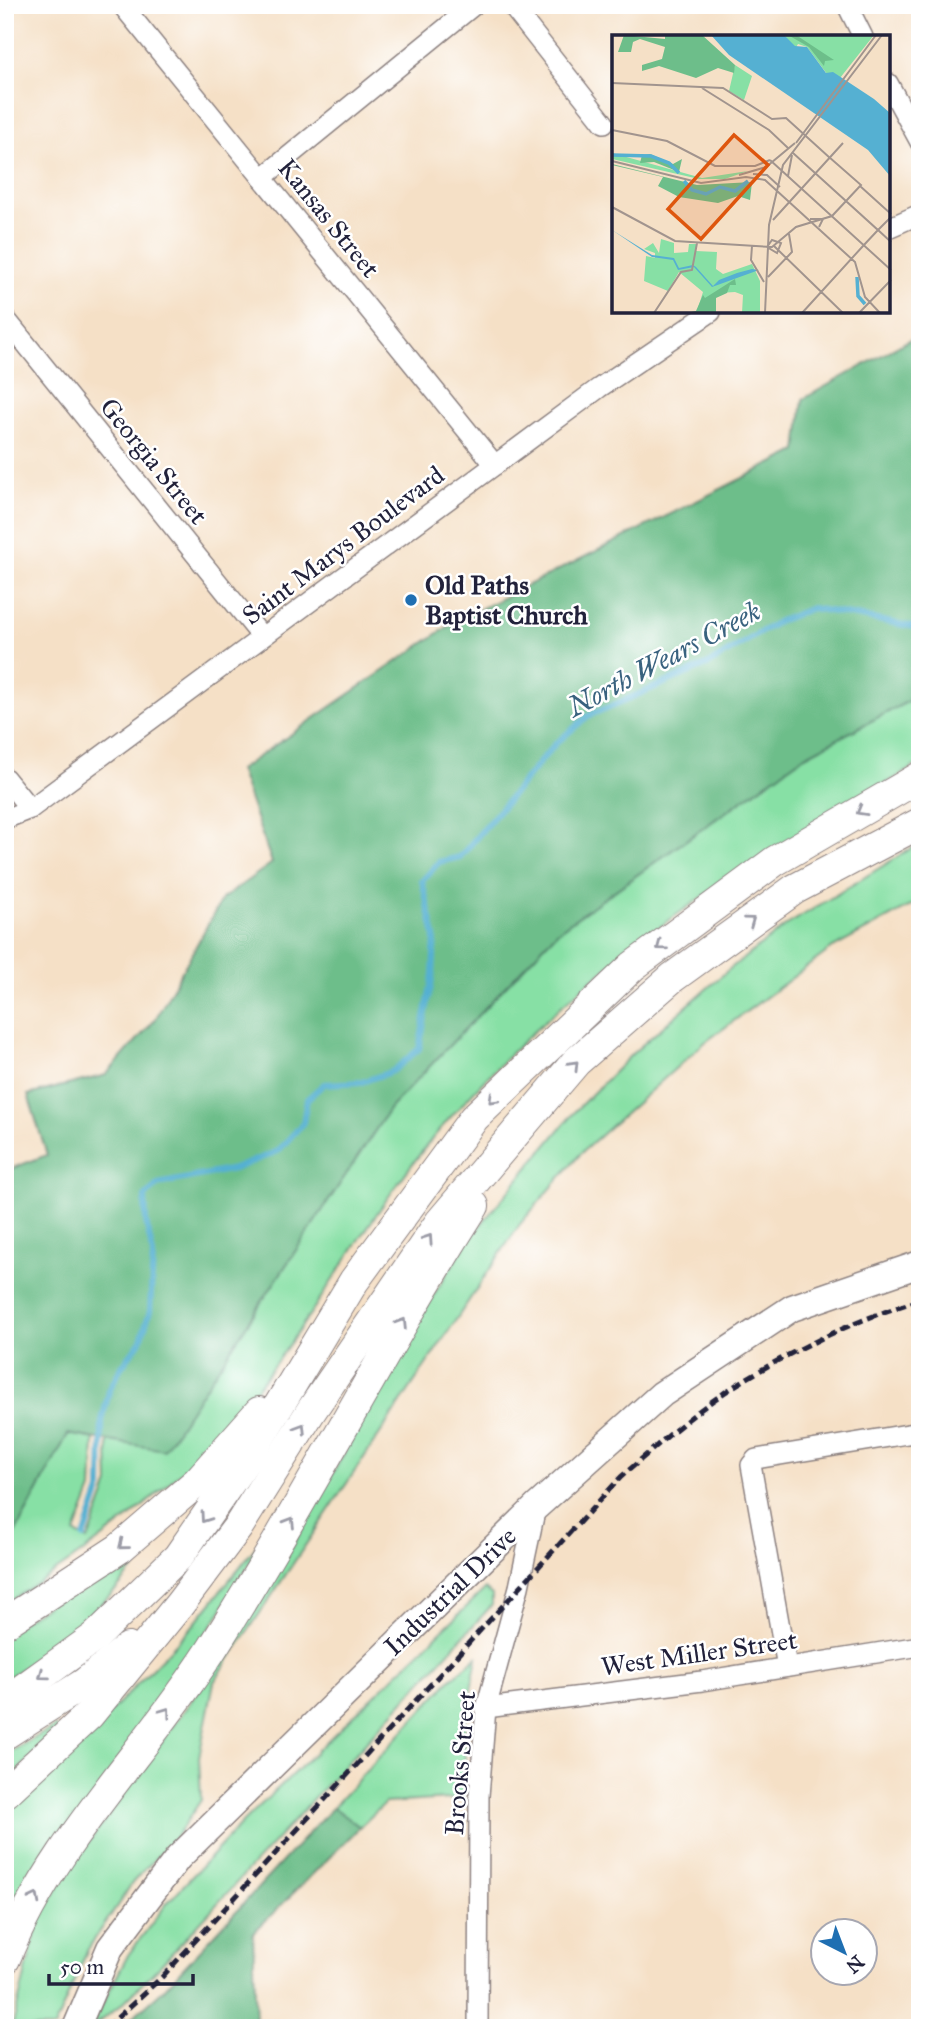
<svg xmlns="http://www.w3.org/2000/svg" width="925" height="2033" font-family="'IM FELL Great Primer',serif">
<rect width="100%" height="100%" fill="#fff"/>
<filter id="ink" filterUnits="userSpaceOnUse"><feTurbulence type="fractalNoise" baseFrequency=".0143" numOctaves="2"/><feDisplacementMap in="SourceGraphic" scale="14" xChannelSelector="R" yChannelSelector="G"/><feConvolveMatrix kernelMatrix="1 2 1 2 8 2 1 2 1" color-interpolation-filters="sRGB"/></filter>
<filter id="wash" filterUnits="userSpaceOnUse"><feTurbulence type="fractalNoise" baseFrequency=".00686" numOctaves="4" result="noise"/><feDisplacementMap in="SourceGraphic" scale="28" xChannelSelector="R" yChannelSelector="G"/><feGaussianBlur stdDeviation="1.57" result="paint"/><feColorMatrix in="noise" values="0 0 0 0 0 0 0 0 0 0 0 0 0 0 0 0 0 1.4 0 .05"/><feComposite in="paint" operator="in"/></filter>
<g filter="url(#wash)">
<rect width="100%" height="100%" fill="#f5e0c6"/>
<g fill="#87e0a5" stroke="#548170" stroke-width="2">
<path d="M920,695V763C848,807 774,848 704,896C610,959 523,1035 448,1120C384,1193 337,1279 280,1357C201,1467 119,1533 5,1604V1552L68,1434L94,1439L92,1489L75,1533L88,1540L109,1484L108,1441L164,1449L390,1108L558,931L803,757Z"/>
<polygon points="920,843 920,901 831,949 704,1043 582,1152 520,1224 214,1682 199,1757 201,1800 176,1837 133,1882 88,1949 54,2028 12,2028 37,1926 62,1879 228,1650 273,1581 418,1320 468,1240 575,1111 633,1053 727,971 787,925"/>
<polygon points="172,1522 117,1589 61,1641 5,1680 5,1633"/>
<polygon points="272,1527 218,1616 5,1930 5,1813 74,1750 191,1628"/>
<polygon points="485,1589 492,1595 492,1605 159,1967 119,2007 90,2028 128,1955 168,1902 243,1822"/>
<polygon points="477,1657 465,1723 465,1798 385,1803 360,1827 333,1807 450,1680"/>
<polygon points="55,1726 58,1730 5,1784 5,1755"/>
</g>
<g fill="#6dbe8a" stroke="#487062" stroke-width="2">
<polygon points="920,334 920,695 803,757 558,931 390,1108 164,1450 68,1434 5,1552 5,1171 47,1155 28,1095 106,1075 155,1020 222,899 272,863 239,770 456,621 797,451 803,399"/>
<polygon points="333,1807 360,1827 253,1933 256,2023 125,2024 163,1990"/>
</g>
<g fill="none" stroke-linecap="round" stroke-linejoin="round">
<polyline stroke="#55b0d2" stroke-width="6" points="84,1537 101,1488 102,1421 109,1391 120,1369 141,1340 150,1311 153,1255 146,1222 145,1197 158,1184 234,1169 278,1151 303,1123 307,1099 324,1084 362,1082 393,1071 419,1049 433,975 435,936 422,881 439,862 460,857 555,744 588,716 709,664 779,621 812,608 920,628"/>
</g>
</g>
<g filter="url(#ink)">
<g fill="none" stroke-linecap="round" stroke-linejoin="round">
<defs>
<g id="minor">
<polyline points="122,5 495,465"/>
<polyline points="511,5 604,123"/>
<polyline points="847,5 863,37"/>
<polyline points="888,83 920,142"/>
<polyline points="262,178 474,5"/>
<polyline points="888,228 920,214"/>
<polyline points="5,318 262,637"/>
<polyline points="5,778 30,809"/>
<polyline points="5,819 30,809 599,388 711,312"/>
<polyline points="787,1667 751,1465 756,1459 920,1432"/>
<polyline points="486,1708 702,1681 920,1646"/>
<polyline points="478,2028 479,1796 486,1708 519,1587 536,1507"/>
</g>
<polyline id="major" points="76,2028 110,1948 178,1858 536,1507 662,1394 792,1308 920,1264"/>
<g id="highway">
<polyline points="5,1623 120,1548 197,1482 259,1412"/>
<polyline points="5,1702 95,1637 178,1557 249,1455 354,1281 474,1118 633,966 775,861 920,777"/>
<polyline points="5,1734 85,1683 128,1648"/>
<polyline points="5,1793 89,1715 179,1605 238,1527 311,1411 440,1222 576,1062 672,978 795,889 920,823"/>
<path d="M5,1959C51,1844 143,1755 210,1652C303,1506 381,1352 474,1206"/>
</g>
</defs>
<use href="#minor" stroke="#8c8180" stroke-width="22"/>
<use href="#major" stroke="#8c8180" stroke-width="29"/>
<use href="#highway" stroke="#8c8180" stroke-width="32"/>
<use href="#minor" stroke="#fff" stroke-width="19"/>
<use href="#major" stroke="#fff" stroke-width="26"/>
<use href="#highway" stroke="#fff" stroke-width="30"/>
<path stroke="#22223b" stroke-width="5" stroke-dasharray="10 5" stroke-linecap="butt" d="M106,2028L162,1977L621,1477C644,1457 667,1436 691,1417C751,1369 846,1322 920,1300"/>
</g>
<defs><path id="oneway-chevron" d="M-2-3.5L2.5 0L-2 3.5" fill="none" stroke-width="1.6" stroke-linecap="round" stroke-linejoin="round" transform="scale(1.75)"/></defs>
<g stroke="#9c9ca7">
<use href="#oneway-chevron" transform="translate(861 811) rotate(150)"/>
<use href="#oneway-chevron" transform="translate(750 921) rotate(-36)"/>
<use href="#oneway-chevron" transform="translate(661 946) rotate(143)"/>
<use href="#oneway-chevron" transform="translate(574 1065) rotate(-46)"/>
<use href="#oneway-chevron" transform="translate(493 1099) rotate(136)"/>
<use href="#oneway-chevron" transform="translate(428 1239) rotate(-56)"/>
<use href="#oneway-chevron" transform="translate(402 1323) rotate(-58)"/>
<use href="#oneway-chevron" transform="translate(301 1428) rotate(-58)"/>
<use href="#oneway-chevron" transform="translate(205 1518) rotate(125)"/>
<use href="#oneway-chevron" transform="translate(290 1522) rotate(-59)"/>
<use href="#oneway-chevron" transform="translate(123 1545) rotate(141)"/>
<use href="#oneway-chevron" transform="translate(43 1675) rotate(144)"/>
<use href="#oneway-chevron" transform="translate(166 1712) rotate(-54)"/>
<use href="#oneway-chevron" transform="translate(35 1898) rotate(-63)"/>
</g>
</g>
<circle fill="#1f6fb2" stroke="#fff" stroke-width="2.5" cx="411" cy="600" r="7"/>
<g text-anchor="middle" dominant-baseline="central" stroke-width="5" stroke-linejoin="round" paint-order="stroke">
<g font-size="26" fill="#22223b" stroke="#fff">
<text transform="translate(329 218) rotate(51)">Kansas Street</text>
<text transform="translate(154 461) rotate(51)">Georgia Street</text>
<text transform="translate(343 545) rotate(-37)">Saint Marys Boulevard</text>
<text transform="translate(450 1591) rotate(-44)">Industrial Drive</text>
<text transform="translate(699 1653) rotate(-8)">West Miller Street</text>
<text transform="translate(460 1763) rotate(-85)">Brooks Street</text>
</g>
<g font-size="26" font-weight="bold" fill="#22223b" stroke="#fff" text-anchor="start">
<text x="425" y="585">Old Paths<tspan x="425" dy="30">Baptist Church</tspan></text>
</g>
<g font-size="28" font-style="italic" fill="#39627f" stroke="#fff">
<text transform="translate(664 659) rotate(-28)">North Wears Creek</text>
</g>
</g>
<g transform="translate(612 35)">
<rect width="278" height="278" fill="#f5e0c6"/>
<path d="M172,0H262L228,43L215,39L195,12L186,9L183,14ZM123,30L140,41L132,65L117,56ZM0,118L90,143L136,136L113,144H87L0,124ZM49,204L62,208V218L76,217L77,209H84V216L105,217L104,234L111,239L140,229L148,246V278H130L131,260L123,257L107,258L85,276L91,257L67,237L56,256L32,246L34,221L43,223V218L32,214L41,208L47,218Z" fill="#87e0a5"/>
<path d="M12,0L53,4V0H90L123,30L122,38L106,33L84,43L47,31L30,36V30L50,24L53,12L28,4L21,7L19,17H6ZM176,0H184L222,25L213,26L212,31L197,12ZM38,119L61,129L70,124L67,137L42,127L28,128L30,120ZM0,130V129L85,150L140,147L138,165L126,161L106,168L67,162L46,151L51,142ZM123,244L124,250H118L115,258L104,263V278H74L84,276L91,260L93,263Z" fill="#6dbe8a"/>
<path d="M99,0H172L183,11L195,12L214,38L221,37L262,64L278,78V141L256,115L117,20ZM0,195L40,220L62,223L67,233L81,230L84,232L101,251L107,245L125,238L140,234L147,235L100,252L82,232L66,235L61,225L40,222Z" fill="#55b0d2"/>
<path fill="none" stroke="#55b0d2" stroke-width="3.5" d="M0,120L39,121L57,128L67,138M72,146L80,155L94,159L108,152L123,156L136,146M245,242L246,261L253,269"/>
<path fill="none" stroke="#a1948e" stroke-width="2" d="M0,48L111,53L160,84L174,83L218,123M90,53L157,95L176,113M0,95L55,106L103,131H143L158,125M184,108L264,0M181,118L266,195L279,182M158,125L279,235M0,126L89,148L134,142L153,145L243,227L253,262L268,278M141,139L155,140L168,152M127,140L154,132L183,108M176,141L180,120M248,151L279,179M0,172L63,206L160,212L184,192L220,181L249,150L217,122M198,184H211L207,192M161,185L231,108M160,205L169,208L165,218L155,212ZM140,211L139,225L152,247M162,211L231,278M251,211L266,195L279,207M156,242L180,217L177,199M42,278L69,237L80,235L85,208M153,278L157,190L171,130L270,0M190,278L251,211M247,278L279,245"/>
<path fill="#de560e" fill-opacity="0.15" stroke="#de560e" stroke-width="3.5" d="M122,100L156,130L89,204L56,174Z"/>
<rect width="278" height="278" fill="none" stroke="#22223b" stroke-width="3.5"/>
</g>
<rect width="925" height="2033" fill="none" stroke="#fff" stroke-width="28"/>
<g transform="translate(844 1952) rotate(138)"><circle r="33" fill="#ffffff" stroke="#a7a7b1" stroke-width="2"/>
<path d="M0-5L12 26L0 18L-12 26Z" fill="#1f6fb2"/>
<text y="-10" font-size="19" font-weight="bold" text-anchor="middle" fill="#22223b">N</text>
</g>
<path d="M49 1974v10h144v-10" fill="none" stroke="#22223b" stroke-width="3.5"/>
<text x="60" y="1974" font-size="21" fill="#22223b" stroke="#ffffff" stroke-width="5" paint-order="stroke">50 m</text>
</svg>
